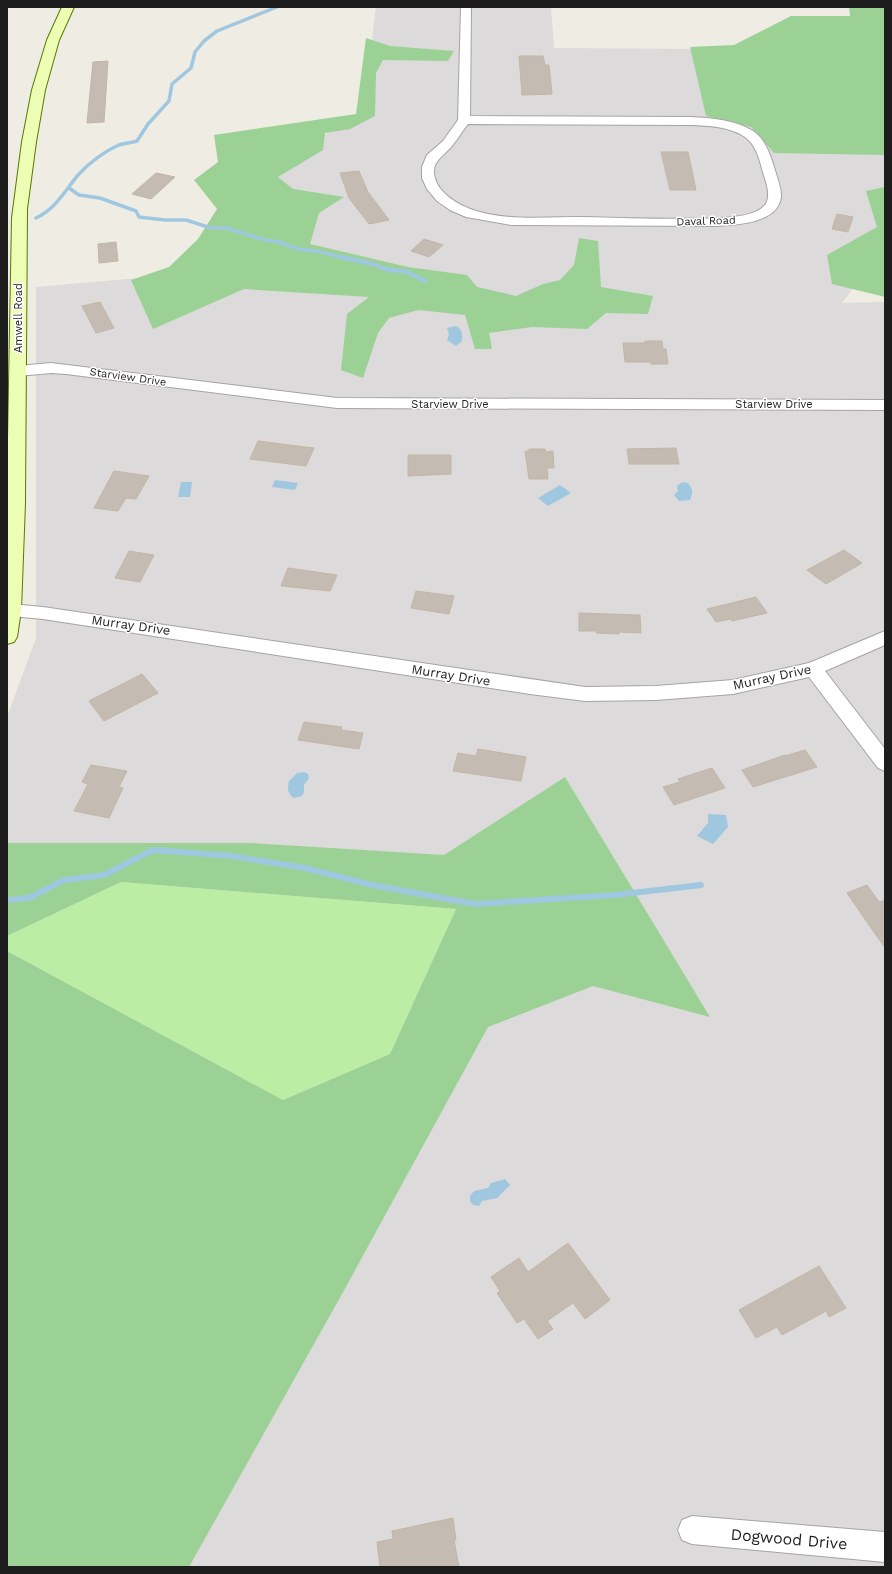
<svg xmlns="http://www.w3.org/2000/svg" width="892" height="1574" font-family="'Work Sans',sans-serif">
<rect width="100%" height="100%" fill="#efede3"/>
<polygon fill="#dcdada" points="376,7 551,7 554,48 705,49 885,148 885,244 842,303 885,302 885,1567 175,1567 505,979 450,873 7,850 7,717 36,638 36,287 173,275 311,253 264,169 363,113"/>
<polygon fill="#bceda5" points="121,882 456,909 390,1054 283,1100 7,951 7,936"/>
<g fill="#9cd195">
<polygon points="849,7 885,7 885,157 884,155 774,153 751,127 706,116 690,47 734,45 791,16 850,16"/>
<polygon points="366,38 390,46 454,51 448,61 383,60 376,73 375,116 350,129 325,133 323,150 278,177 293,189 344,197 319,213 310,244 408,267 467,275 477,287 516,296 543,284 560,280 574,265 579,238 598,241 601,287 653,296 648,314 606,313 587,329 532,327 489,333 492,349 475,349 465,315 418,310 389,318 378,333 363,378 341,370 347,314 369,297 244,289 153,329 131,280 169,267 198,239 217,209 194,180 218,162 214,135 356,114"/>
<polygon points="885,187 885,297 832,284 827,255 877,227 866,191"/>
<polygon points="565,777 710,1017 593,986 488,1027 342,1294 189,1567 7,1567 7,951 283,1100 390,1054 456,909 121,882 7,936 7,843 251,843 444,855"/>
</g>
<g fill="#a0c7e0">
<path d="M456,326C462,329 463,335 462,341L456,346L447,340L449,334L447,328Z"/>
<polygon points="275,480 298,483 295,490 272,487"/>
<polygon points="181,482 192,482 190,497 178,497"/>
<path d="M682,482L688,483C693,489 693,493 690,500L679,501L674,495L678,491L677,486Z"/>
<polygon points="560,485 571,493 548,506 538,498"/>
<path d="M304,772L308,774L309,778L304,785V792L302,796L294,798C288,795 287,788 289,781L297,773Z"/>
<polygon points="708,814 726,815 728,827 713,844 697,836 708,823"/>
<polygon points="505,1179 510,1185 497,1198 482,1201 479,1206 473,1205 470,1201 470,1196 474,1191 488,1188 491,1183"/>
</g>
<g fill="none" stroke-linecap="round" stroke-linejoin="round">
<g stroke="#a0c7e0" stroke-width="3.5">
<polyline points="69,188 79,195 100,198 136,211 139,217 165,220 186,220 211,228 226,228 265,240 279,242 298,249 321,252 344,258"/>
<path d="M36,218C56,209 65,190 79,174C89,163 105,151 119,145C125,143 131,143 137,141L148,124L169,101L172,84L191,68L195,52L204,41L217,31L277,7"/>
</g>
<polyline stroke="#a0c7e0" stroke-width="4.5" points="340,257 369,263 389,270 405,271 425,281"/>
<polyline stroke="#a0c7e0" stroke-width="6" points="7,900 29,898 64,880 104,875 153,850 231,856 305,868 372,885 475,904 615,895 701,885"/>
</g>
<g fill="#c4bcb2" stroke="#c2b6a4">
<polygon points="519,56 543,56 545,65 549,65 552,94 522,95"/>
<polygon points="108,61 104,122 87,123 93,62"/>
<polygon points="661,152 688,152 696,190 670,190"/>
<polygon points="359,171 368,192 389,220 369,224 349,198 340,173"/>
<polygon points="156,173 175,177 151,199 132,194"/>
<polygon points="837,214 853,217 848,232 832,229"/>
<polygon points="424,239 443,245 429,257 411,251"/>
<polygon points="116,242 118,261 99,263 98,244"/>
<polygon points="100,302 114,328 96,333 82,306"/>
<polygon points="645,341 662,341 663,349 666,349 668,364 651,364 650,362 625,362 623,343 645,343"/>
<polygon points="258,441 297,446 314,448 306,466 250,459"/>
<polygon points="676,448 679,464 629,464 627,449"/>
<polygon points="529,449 545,449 546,452 553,451 554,468 547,468 548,479 529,479 525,451 529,451"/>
<polygon points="408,455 451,455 451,474 408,476"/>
<polygon points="114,471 149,476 136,499 126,498 118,511 94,508"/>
<polygon points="844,550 862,563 826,584 807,570"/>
<polygon points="129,551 154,555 140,582 115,578"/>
<polygon points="288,568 337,575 330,591 281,586"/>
<polygon points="416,591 454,596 449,614 411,608"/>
<polygon points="756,597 767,613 732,621 731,619 716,622 707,609"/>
<polygon points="579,613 640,615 641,633 619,632 619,634 596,633 596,631 579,631"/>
<polygon points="142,674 158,693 104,721 89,701"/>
<polygon points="304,722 342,727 341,730 363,733 359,749 298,740"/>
<polygon points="478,749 526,757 521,781 453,771 458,753 476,756"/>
<polygon points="805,750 817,767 753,787 742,770 785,755 785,756"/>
<polygon points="91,765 127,771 119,787 123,788 109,818 74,811 88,784 82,782"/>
<polygon points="712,768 725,788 674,805 663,787 680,782 678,779"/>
<polygon points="867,885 879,902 885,900 885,948 847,893"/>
<polygon points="568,1243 610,1300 585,1319 573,1303 547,1321 553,1329 538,1339 524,1319 517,1323 497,1293 500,1291 491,1277 519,1258 528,1272"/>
<polygon points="819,1266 846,1308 829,1317 826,1311 782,1335 777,1327 756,1338 739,1310"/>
<polygon points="453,1518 456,1540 454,1540 459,1567 380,1567 377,1542 393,1539 392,1531"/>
</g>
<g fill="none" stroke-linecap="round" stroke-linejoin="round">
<defs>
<g id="street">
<path d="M461,7H471L470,116L691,117C712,118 735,120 753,131C765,139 770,154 774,167C776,174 782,190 781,197C778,224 734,225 714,226L511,225L466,217L450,210L437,201L427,189L422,178V167L427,155L443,141L458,120ZM468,124L691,125C709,126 729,126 745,137C755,144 759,157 762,169C764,177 769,188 768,196C768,215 736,217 722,218C676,220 629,218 582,217C549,217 504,221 473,210C459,205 439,194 435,178C430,162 443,157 452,146C458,139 462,131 468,124Z"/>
<polygon points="51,363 337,398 885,400 885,410 337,408 66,374 51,373 18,376 13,374 10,371 13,368 18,366"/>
<polygon points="11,604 43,607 585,687 656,686 733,680 809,663 885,631 885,645 825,671 885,749 885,771 878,768 809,677 733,694 656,700 585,701 530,694 43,619 11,616 7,615 7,605"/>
<polygon points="692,1516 885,1532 885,1562 692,1544 682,1540 678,1530 682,1520"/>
</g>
<polygon id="secondary" points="62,7 74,7 59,40 45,90 36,142 27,209 25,503 21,610 17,637 14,642 7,644 7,495 12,218 22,142 32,90 47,40"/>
</defs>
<use href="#street" stroke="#a4a4a4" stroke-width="2"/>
<use href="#secondary" stroke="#587900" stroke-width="2"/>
<use href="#street" fill="#fff" fill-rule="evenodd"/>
<use href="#secondary" fill="#edfdb3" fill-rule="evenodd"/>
</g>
<g text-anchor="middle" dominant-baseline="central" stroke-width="3" stroke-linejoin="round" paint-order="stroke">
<g font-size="11" fill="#1d1d1d" stroke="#fff">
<text transform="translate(706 221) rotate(-2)">Daval Road</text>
<text transform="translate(18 318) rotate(-90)">Amwell Road</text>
<text transform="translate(128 377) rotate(8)">Starview Drive</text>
<text x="450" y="404">Starview Drive</text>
<text x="774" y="404">Starview Drive</text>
</g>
<g font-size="13" fill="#1d1d1d" stroke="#fff">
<text transform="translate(131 625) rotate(8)">Murray Drive</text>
<text transform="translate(451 675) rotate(9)">Murray Drive</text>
<text transform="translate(772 677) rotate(-12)">Murray Drive</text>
</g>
<g font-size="16" fill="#1d1d1d" stroke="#fff">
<text transform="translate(789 1539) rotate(5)">Dogwood Drive</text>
</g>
</g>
<rect width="892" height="1574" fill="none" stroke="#1d1d1d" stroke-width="16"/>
</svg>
